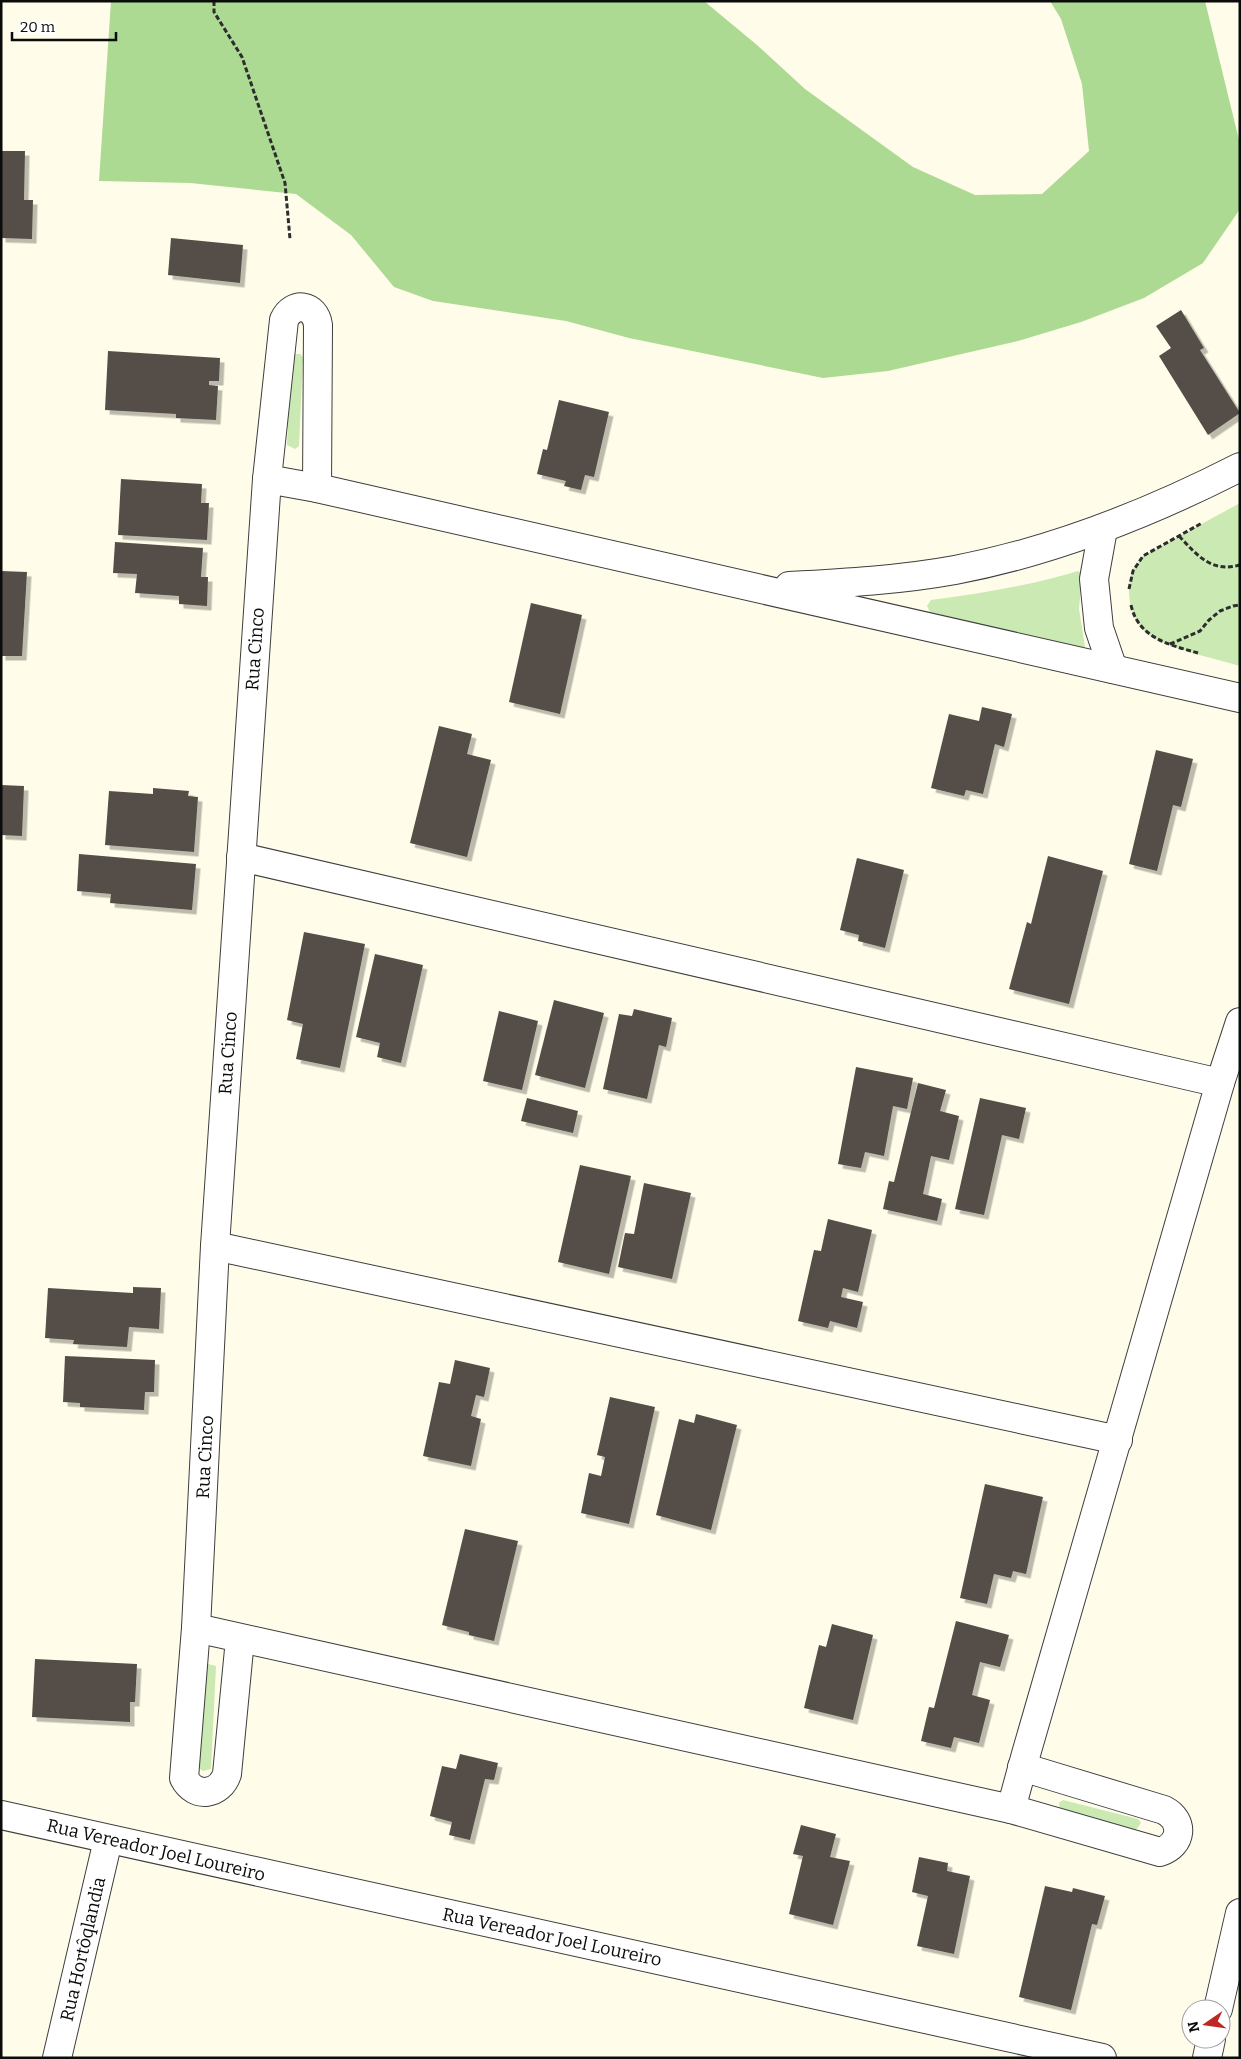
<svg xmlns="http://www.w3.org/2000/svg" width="1241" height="2059" font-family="Bitter,serif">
<defs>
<filter id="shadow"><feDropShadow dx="4.5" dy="4.5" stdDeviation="0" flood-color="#0004"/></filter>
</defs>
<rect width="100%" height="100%" fill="#fffde9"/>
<g fill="#cae9b3">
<polygon points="294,354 300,354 303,357 299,446 295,449 287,445 291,356"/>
<path d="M1240,503V666C1217,659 1170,649 1152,637C1132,624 1124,595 1132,572C1134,567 1139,561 1143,556Z"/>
<path d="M1078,571L1082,574L1079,609L1085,647L1081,648L930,612L927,606L931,600C981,593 1029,586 1078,571Z"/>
<polygon points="208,1664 216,1666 211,1769 203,1771 199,1768 205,1667"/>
<polygon points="1063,1800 1138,1819 1141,1823 1135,1831 1060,1812 1059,1803"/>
</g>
<polygon fill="#acda92" points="111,1 704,1 757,45 805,89 913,167 975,195 1042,194 1089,151 1082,84 1061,19 1050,1 1205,1 1239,140 1240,209 1203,263 1144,298 1081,322 1018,341 888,371 823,378 629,338 566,321 433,301 394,287 351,235 296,194 190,183 99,181"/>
<g fill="#544d47" filter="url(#shadow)">
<polygon points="1,151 25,151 24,200 33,200 32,239 1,238"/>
<polygon points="171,238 243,245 240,283 168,275"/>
<polygon points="1181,310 1204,348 1200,350 1240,413 1208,435 1159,356 1171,348 1156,326"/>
<polygon points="108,351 220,358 219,381 209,381 209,385 218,386 216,420 176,418 176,414 105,410"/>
<polygon points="559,400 609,412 594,477 585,475 581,490 564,486 566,481 537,474 543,449 547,450"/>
<polygon points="121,479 202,484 201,503 209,503 207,540 118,535"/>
<polygon points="115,542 203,548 201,577 208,577 207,606 179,604 179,596 135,593 137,574 113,573"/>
<polygon points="1,571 27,572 22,656 1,656"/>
<polygon points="531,603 582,615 560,714 509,702"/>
<polygon points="982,707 1012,714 1004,747 995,744 983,794 966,790 964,796 931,788 949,714 979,721"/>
<polygon points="439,726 472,734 467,754 491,760 467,857 410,843"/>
<polygon points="1156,750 1193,759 1181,807 1173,805 1157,871 1129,864"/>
<polygon points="1,785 24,786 22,836 1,835"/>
<polygon points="153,788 189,791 188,796 198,797 194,852 105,845 109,791 153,794"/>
<polygon points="79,854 196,864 192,910 110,903 111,894 77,891"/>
<polygon points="1048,856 1103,871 1069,1004 1009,989 1027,922 1031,924"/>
<polygon points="857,858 904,870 885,948 858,941 859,935 840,930"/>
<polygon points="304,932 365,944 340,1068 296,1059 303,1024 287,1020"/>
<polygon points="375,954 423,965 401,1063 377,1057 380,1043 356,1037"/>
<polygon points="554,1000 604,1013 585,1088 535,1075"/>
<polygon points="634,1009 672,1018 666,1047 659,1045 647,1099 603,1089 619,1014 632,1016"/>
<polygon points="499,1011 538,1021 522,1090 483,1081"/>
<polygon points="856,1067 913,1078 907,1109 893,1106 884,1156 865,1152 861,1168 838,1164"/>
<polygon points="918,1083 946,1090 940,1111 959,1116 949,1160 931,1156 923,1194 942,1199 937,1221 883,1209 889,1181 894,1182"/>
<polygon points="527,1098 578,1111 573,1133 521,1121"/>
<polygon points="980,1098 1026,1108 1019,1139 1002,1135 984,1215 955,1209"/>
<polygon points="580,1165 631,1176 609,1274 558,1262"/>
<polygon points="644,1183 691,1193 672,1279 618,1267 625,1233 634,1234"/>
<polygon points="828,1219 872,1230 858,1292 843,1288 841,1297 863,1302 857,1328 830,1321 828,1328 798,1321 814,1250 821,1251"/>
<polygon points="133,1287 161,1288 159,1329 129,1327 127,1347 73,1344 74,1340 45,1338 48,1288 133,1293"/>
<polygon points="65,1356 155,1360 154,1392 145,1392 144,1410 80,1407 80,1403 63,1402"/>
<polygon points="455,1360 490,1368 484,1397 476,1395 471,1416 481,1419 471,1466 423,1456 439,1382 450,1384"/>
<polygon points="610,1397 655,1407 629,1524 581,1513 589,1473 601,1476 605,1457 597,1455"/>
<polygon points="696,1414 737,1425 711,1530 656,1515 679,1419 694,1423"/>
<polygon points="985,1484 1043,1497 1026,1574 1013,1571 1011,1578 994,1574 987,1604 960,1598"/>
<polygon points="465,1529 518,1541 494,1641 469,1635 469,1632 442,1625"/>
<polygon points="956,1621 1009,1635 1000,1667 980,1662 972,1695 990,1700 979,1743 954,1737 951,1748 921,1741 929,1707 934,1708"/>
<polygon points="832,1624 873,1635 853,1720 804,1708 819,1645 826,1647"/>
<polygon points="35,1659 137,1664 135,1702 130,1702 130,1722 32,1717"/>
<polygon points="460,1754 498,1763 494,1780 485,1779 470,1840 449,1835 452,1822 430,1816 442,1766 456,1769"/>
<polygon points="801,1825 836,1834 830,1857 850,1861 833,1925 789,1914 803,1856 793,1854"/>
<polygon points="919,1857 948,1863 947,1871 970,1876 954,1954 917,1946 928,1896 912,1892"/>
<polygon points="1045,1886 1072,1892 1073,1888 1105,1896 1097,1925 1092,1924 1071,2010 1019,1997"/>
</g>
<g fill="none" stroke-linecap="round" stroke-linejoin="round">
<defs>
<g id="minor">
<polyline points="267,479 317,488 1240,698"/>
<polyline points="1103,529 1094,579 1099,628 1113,669"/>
<path d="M789,586C845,583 900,580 955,570C1055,551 1150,513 1240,467"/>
<polyline points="241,857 1220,1083"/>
<polyline points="215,1246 1118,1440"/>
<path d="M196,1628L1011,1809L1160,1852C1182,1845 1185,1821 1164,1810L1022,1767"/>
<path d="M240,1639L227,1774C220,1795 195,1799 184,1778L196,1628L215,1246L267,479L284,320C293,301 315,304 318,325L317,488"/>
<polyline points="1011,1809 1026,1754 1220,1083 1240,1022"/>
<polyline points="1,1815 1102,2058"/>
<polyline points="1218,2009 1240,1913"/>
<polyline points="57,2058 108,1840"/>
<polyline points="1207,2058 1211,2039"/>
</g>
</defs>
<use href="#minor" stroke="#3e3e3e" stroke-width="30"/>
<g stroke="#2d2d2d" stroke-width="3" stroke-dasharray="5 2.5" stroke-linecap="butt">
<polyline points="214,1 214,12 242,57 285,183 290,239"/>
<path d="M1179,536C1197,555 1211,573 1240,565"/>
<polyline points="1129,589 1133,571 1143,556 1202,523"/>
<path d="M1131,605C1138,638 1170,645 1198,653"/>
<polyline points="1170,644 1200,631 1209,620 1220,611 1233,606 1240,605"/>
</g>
<use href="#minor" stroke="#fff" stroke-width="28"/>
</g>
<g text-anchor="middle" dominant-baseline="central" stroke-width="5" stroke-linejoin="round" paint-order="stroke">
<g font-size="18" fill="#0b0b0b" stroke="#fff">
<text transform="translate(255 649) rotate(-86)">Rua Cinco</text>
<text transform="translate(228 1053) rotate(-86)">Rua Cinco</text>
<text transform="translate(205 1457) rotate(-87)">Rua Cinco</text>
<text transform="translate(156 1850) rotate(13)">Rua Vereador Joel Loureiro</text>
<text transform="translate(552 1937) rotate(12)">Rua Vereador Joel Loureiro</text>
<text transform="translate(83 1949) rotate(-77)">Rua Hortôqlandia</text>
</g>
</g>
<rect width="1241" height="2059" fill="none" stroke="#0b0b0b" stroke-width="5"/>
<g transform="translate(1206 2024) rotate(257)"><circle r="24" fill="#ffffff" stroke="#9d9d9d"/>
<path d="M0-4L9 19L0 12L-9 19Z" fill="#bd2822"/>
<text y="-8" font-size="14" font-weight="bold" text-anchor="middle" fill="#0b0b0b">N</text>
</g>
<path d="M12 32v8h104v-8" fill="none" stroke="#0b0b0b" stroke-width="2.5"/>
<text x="20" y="32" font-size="15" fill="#0b0b0b" stroke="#ffffff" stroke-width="4" paint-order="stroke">20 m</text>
</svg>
